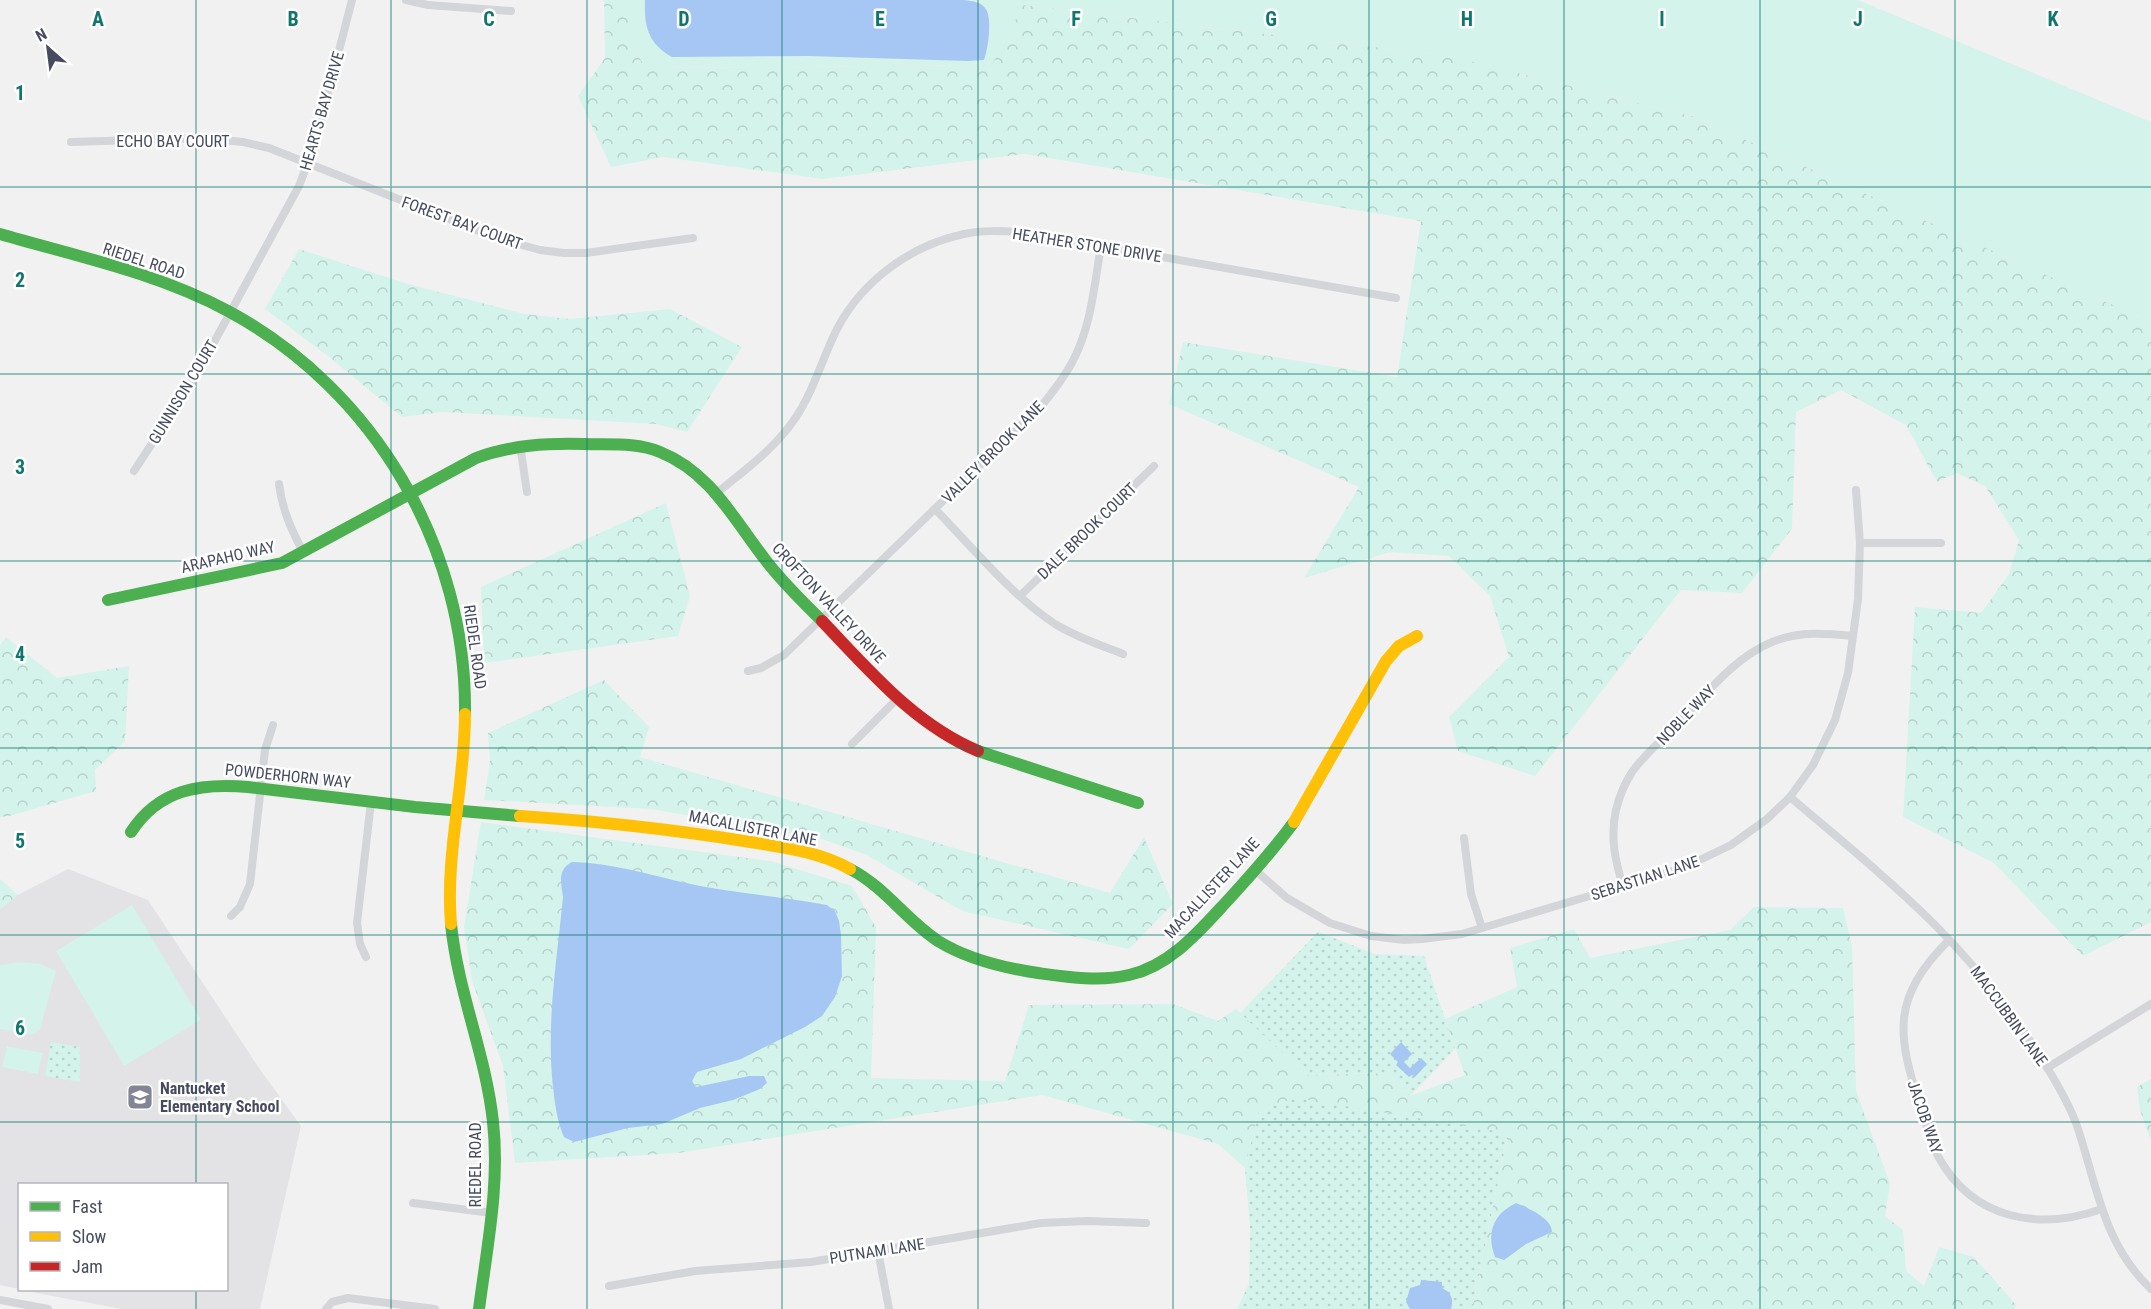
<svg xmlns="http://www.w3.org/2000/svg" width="2151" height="1309" font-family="'Roboto Condensed',sans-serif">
<defs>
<pattern id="forest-crowns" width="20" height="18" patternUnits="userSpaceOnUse" patternTransform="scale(1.5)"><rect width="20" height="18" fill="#d4f3ea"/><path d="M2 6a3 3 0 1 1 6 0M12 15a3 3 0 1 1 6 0" fill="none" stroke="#b7d2cb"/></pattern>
<pattern id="park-dots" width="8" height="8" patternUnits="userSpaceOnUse" patternTransform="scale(1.5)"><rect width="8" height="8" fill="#d4f3ea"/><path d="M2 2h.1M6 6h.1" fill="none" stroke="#b7d2cb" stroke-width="1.8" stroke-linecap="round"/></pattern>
</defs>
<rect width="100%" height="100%" fill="#f2f1f1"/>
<polygon fill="#e3e2e4" points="68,869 148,900 259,1068 301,1126 260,1309 122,1309 21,1290 226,1290 226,1184 20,1184 19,1289 0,1285 0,909 18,895"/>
<g fill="#d4f3ea">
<polygon points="632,0 1858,0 2151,122 2151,322 1695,117 1449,56 1023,5 992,65 645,68 632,44"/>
<polygon points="132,905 201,1020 124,1066 56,951"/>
<polygon points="21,962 41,964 56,971 40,1030 32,1035 0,1029 0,965"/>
<polygon points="7,1046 43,1053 38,1074 2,1067"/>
</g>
<g fill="url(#forest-crowns)">
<polygon points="604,0 632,0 632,44 645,68 992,65 1023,5 1449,56 1695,117 2151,322 2151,922 2083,956 1994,863 1903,817 1915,607 1981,613 2009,574 2019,540 1985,486 1957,473 1937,482 1906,425 1841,390 1796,412 1792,529 1742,593 1681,590 1535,776 1458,751 1449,717 1509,657 1490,596 1449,556 1390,552 1304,578 1359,487 1169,404 1183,342 1397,377 1421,221 1025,154 823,179 663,157 611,167 578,96 605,58"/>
<polygon points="299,249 408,284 525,314 570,319 670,309 742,347 687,432 657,424 443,412 402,417 328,356 265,309"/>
<polygon points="666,503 690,596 678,636 484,663 481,587"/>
<polygon points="6,637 57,678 129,666 125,741 95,770 96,791 9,816 0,817 0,645"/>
<polygon points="604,680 649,727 640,757 1110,893 1144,837 1173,904 1129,949 962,911 867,855 819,838 651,809 484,800 490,760 488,733"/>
<polygon points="481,822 770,861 852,886 876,927 871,1078 1005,1081 1029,1005 1173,1004 1218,1021 1236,1009 1306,1075 1387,1073 1410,1096 1465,1075 1445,1019 1517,987 1510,948 1574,929 1590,958 1730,930 1754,907 1843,908 1852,947 1856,1091 1890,1184 1885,1216 1903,1230 1906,1271 1924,1286 1939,1247 1974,1257 2016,1305 2015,1309 1472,1309 1508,1133 1259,1110 1245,1168 1218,1144 1042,1095 678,1153 515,1163 503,1066 472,981 464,927"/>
<polygon points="0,879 18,895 0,909"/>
<polygon points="2151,1079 2151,1141 2140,1110 2137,1087"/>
</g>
<g fill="url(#park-dots)">
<polygon points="1318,932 1375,954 1424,956 1455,1049 1410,1096 1387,1073 1306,1075 1240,1013"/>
<polygon points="51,1042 80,1047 80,1082 45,1076"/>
<polygon points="1296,1098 1508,1133 1472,1309 1237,1309 1249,1284 1250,1227 1245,1168 1259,1110"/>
</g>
<g fill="#a6c7f3">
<path d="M645,0H963C971,1 980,1 985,8C993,17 988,49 984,60L968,61L809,56L672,57C648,43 644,27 645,0Z"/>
<path d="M572,862C610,863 644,873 681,882C729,893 779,896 827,905L835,911L839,921L841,935L842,976L835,997L822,1016L805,1027L741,1059L697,1072L692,1081L696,1087L749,1076H764L767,1083L760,1089L733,1100L700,1108L662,1124L628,1128L574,1142L564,1137C557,1121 555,1104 553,1087C546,1023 557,960 563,897C561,882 557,870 572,862Z"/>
<polygon points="1401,1042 1412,1054 1404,1062 1410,1068 1421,1058 1427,1064 1415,1077 1412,1075 1409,1077 1396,1065 1398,1062 1390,1054"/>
<path d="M1516,1203C1528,1208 1552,1218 1552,1232L1526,1244L1504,1260L1495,1257C1486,1233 1493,1214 1516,1203Z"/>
<path d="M1421,1280L1442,1282V1288C1451,1292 1454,1299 1451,1309H1410L1406,1302L1410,1288L1420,1285Z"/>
</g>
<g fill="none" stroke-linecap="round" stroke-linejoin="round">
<g stroke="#d4d5d9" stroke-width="8">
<polyline points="406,0 428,5 511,11"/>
<polyline points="71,142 203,138 243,142 269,148 497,238 540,250 564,253 586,253 693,238"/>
<polyline points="520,445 527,492"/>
<polyline points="134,471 194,379 299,186 315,144 352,0"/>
<path d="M279,484C282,509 291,529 303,552"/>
<path d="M718,492C745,470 774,449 794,420C813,393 822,359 837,329C862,281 911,245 964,234C982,230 1001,231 1019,232L1396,298"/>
<path d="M935,509C971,546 1012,596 1055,624C1076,637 1100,645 1123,654"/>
<polyline points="1860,543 1941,543"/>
<polyline points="1020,596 1154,466"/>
<path d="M748,671L761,668L784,655L1043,404C1056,388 1070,370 1078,350C1092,318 1095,280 1101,246"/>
<polyline points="852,744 897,699"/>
<path d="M1790,797C1838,838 1888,878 1933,923C1977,967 2016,1016 2048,1069C2059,1087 2070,1106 2077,1126C2097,1185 2103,1244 2151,1289"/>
<polyline points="1464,838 1471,894 1482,928"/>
<polyline points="1255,870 1287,898 1330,923 1371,936 1404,940 1422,939 1462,934 1623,886 1685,867 1731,845 1767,819 1790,797 1813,765 1835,720 1848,673 1858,599 1860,543 1856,490"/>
<path d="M1623,886C1615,861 1610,836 1616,810C1619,797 1625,783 1632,772C1644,755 1662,740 1676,725C1705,696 1733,658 1772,642C1799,631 1824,633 1853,636"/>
<polyline points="231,916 240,907 250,884 265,750 273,725"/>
<path d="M1949,940C1891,998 1897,1033 1920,1106C1926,1123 1930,1142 1939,1158C1974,1220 2039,1231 2102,1209"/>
<polyline points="366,957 360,944 357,923 371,802"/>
<polyline points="2047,1068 2151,1004"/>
<polyline points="413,1203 492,1213"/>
<polyline points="878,1251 889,1309"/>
<polyline points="609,1286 695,1271 811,1262 1041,1223 1087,1221 1146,1223"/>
<polyline points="0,1300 48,1309"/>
<polyline points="326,1309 332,1302 348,1298 435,1309"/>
</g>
<g stroke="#4caf50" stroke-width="12">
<path d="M0,234C76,256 158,273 228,311C375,390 467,548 465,714"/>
<path d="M108,600L282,563L476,458C511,445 547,443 584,444C609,445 636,442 660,452C710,472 733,518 764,558C781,581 802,601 822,621"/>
<polyline points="978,751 1138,803"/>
<path d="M131,832C159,789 200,783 248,787L415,807L520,816"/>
<path d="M850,869C885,887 906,920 938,941C967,959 1004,968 1038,973C1067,977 1099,982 1129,975C1171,966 1201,929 1229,899C1252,874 1274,849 1294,822"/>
<path d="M451,924C458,993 486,1055 493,1122C500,1184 487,1247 479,1309"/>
</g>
<g stroke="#ffc107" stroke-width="12">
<path d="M520,816C595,821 670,829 744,841C780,847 818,851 850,869"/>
<polyline points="1294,822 1386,661 1399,646 1417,636"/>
<path d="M451,924C445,854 465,785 465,714"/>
</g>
<path stroke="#c62828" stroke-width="12" d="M822,621C870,671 914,724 978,751"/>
</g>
<path fill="none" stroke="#0f766e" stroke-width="1.5" stroke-opacity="0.55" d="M196,0V1184M391,0V1309M587,0V1309M782,0V1309M978,0V1309M1173,0V1309M1369,0V1309M1564,0V1309M1760,0V1309M1955,0V1309M0,187H2151M0,374H2151M0,561H2151M0,748H2151M0,935H2151M0,1122H2151M196,1290V1309"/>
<defs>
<symbol id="school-square" viewBox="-11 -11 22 22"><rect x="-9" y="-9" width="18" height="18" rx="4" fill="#828593" stroke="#fff"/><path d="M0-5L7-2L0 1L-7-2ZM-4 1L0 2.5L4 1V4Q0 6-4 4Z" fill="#fff"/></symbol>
</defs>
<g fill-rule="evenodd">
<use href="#school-square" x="125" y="1082" width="30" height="30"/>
</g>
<g text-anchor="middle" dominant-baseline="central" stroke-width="5" stroke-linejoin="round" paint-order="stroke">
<g font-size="16" fill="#464b60" stroke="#fff">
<text transform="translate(322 111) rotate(-74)">HEARTS BAY DRIVE</text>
<text x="173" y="141">ECHO BAY COURT</text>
<text transform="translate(462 223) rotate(20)">FOREST BAY COURT</text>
<text transform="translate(1087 245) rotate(9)">HEATHER STONE DRIVE</text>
<text transform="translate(144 261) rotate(18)">RIEDEL ROAD</text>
<text transform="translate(183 392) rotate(-59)">GUNNISON COURT</text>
<text transform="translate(993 452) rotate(-45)">VALLEY BROOK LANE</text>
<text transform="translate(1087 531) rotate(-44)">DALE BROOK COURT</text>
<text transform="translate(228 557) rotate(-13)">ARAPAHO WAY</text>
<text transform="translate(829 603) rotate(47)">CROFTON VALLEY DRIVE</text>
<text transform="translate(475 647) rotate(82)">RIEDEL ROAD</text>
<text transform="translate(1686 715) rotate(-46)">NOBLE WAY</text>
<text transform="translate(288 776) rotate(6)">POWDERHORN WAY</text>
<text transform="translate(753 828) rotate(11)">MACALLISTER LANE</text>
<text transform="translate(1645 878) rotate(-18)">SEBASTIAN LANE</text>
<text transform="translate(1212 888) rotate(-47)">MACALLISTER LANE</text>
<text transform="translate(2009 1016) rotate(54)">MACCUBBIN LANE</text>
<text transform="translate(1925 1117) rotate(71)">JACOB WAY</text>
<text transform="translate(475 1165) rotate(-90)">RIEDEL ROAD</text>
<text transform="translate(877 1251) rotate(-9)">PUTNAM LANE</text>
</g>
<g font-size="16" font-weight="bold" fill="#464b60" stroke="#fff" text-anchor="start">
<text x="160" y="1088">Nantucket<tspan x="160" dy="18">Elementary School</tspan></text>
</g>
</g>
<g font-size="20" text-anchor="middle" font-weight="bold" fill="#0f766e" stroke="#fff" stroke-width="5" stroke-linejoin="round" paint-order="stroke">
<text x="98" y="26">A</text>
<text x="293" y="26">B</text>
<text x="489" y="26">C</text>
<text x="684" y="26">D</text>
<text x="880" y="26">E</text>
<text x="1076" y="26">F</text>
<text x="1271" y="26">G</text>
<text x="1467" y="26">H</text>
<text x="1662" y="26">I</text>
<text x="1858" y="26">J</text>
<text x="2053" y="26">K</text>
<text x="20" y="100">1</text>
<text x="20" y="287">2</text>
<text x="20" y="474">3</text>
<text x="20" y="661">4</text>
<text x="20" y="848">5</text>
<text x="20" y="1035">6</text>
</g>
<rect x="18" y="1183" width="210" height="108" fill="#ffffff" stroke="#b5b7bf" stroke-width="1.5"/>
<rect x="30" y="1202" width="30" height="9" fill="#4caf50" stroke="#b5b7bf" stroke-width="1.5"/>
<text x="72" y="1213" font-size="18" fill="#464b60">Fast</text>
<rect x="30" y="1232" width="30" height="9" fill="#ffc107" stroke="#b5b7bf" stroke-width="1.5"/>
<text x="72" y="1243" font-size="18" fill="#464b60">Slow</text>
<rect x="30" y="1262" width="30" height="9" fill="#c62828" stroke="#b5b7bf" stroke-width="1.5"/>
<text x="72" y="1273" font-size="18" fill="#464b60">Jam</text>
<g transform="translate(48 48) rotate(332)" stroke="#ffffff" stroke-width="4.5" paint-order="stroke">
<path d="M0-4.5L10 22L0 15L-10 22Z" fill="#464b60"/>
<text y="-9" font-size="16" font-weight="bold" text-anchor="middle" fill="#464b60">N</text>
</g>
</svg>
